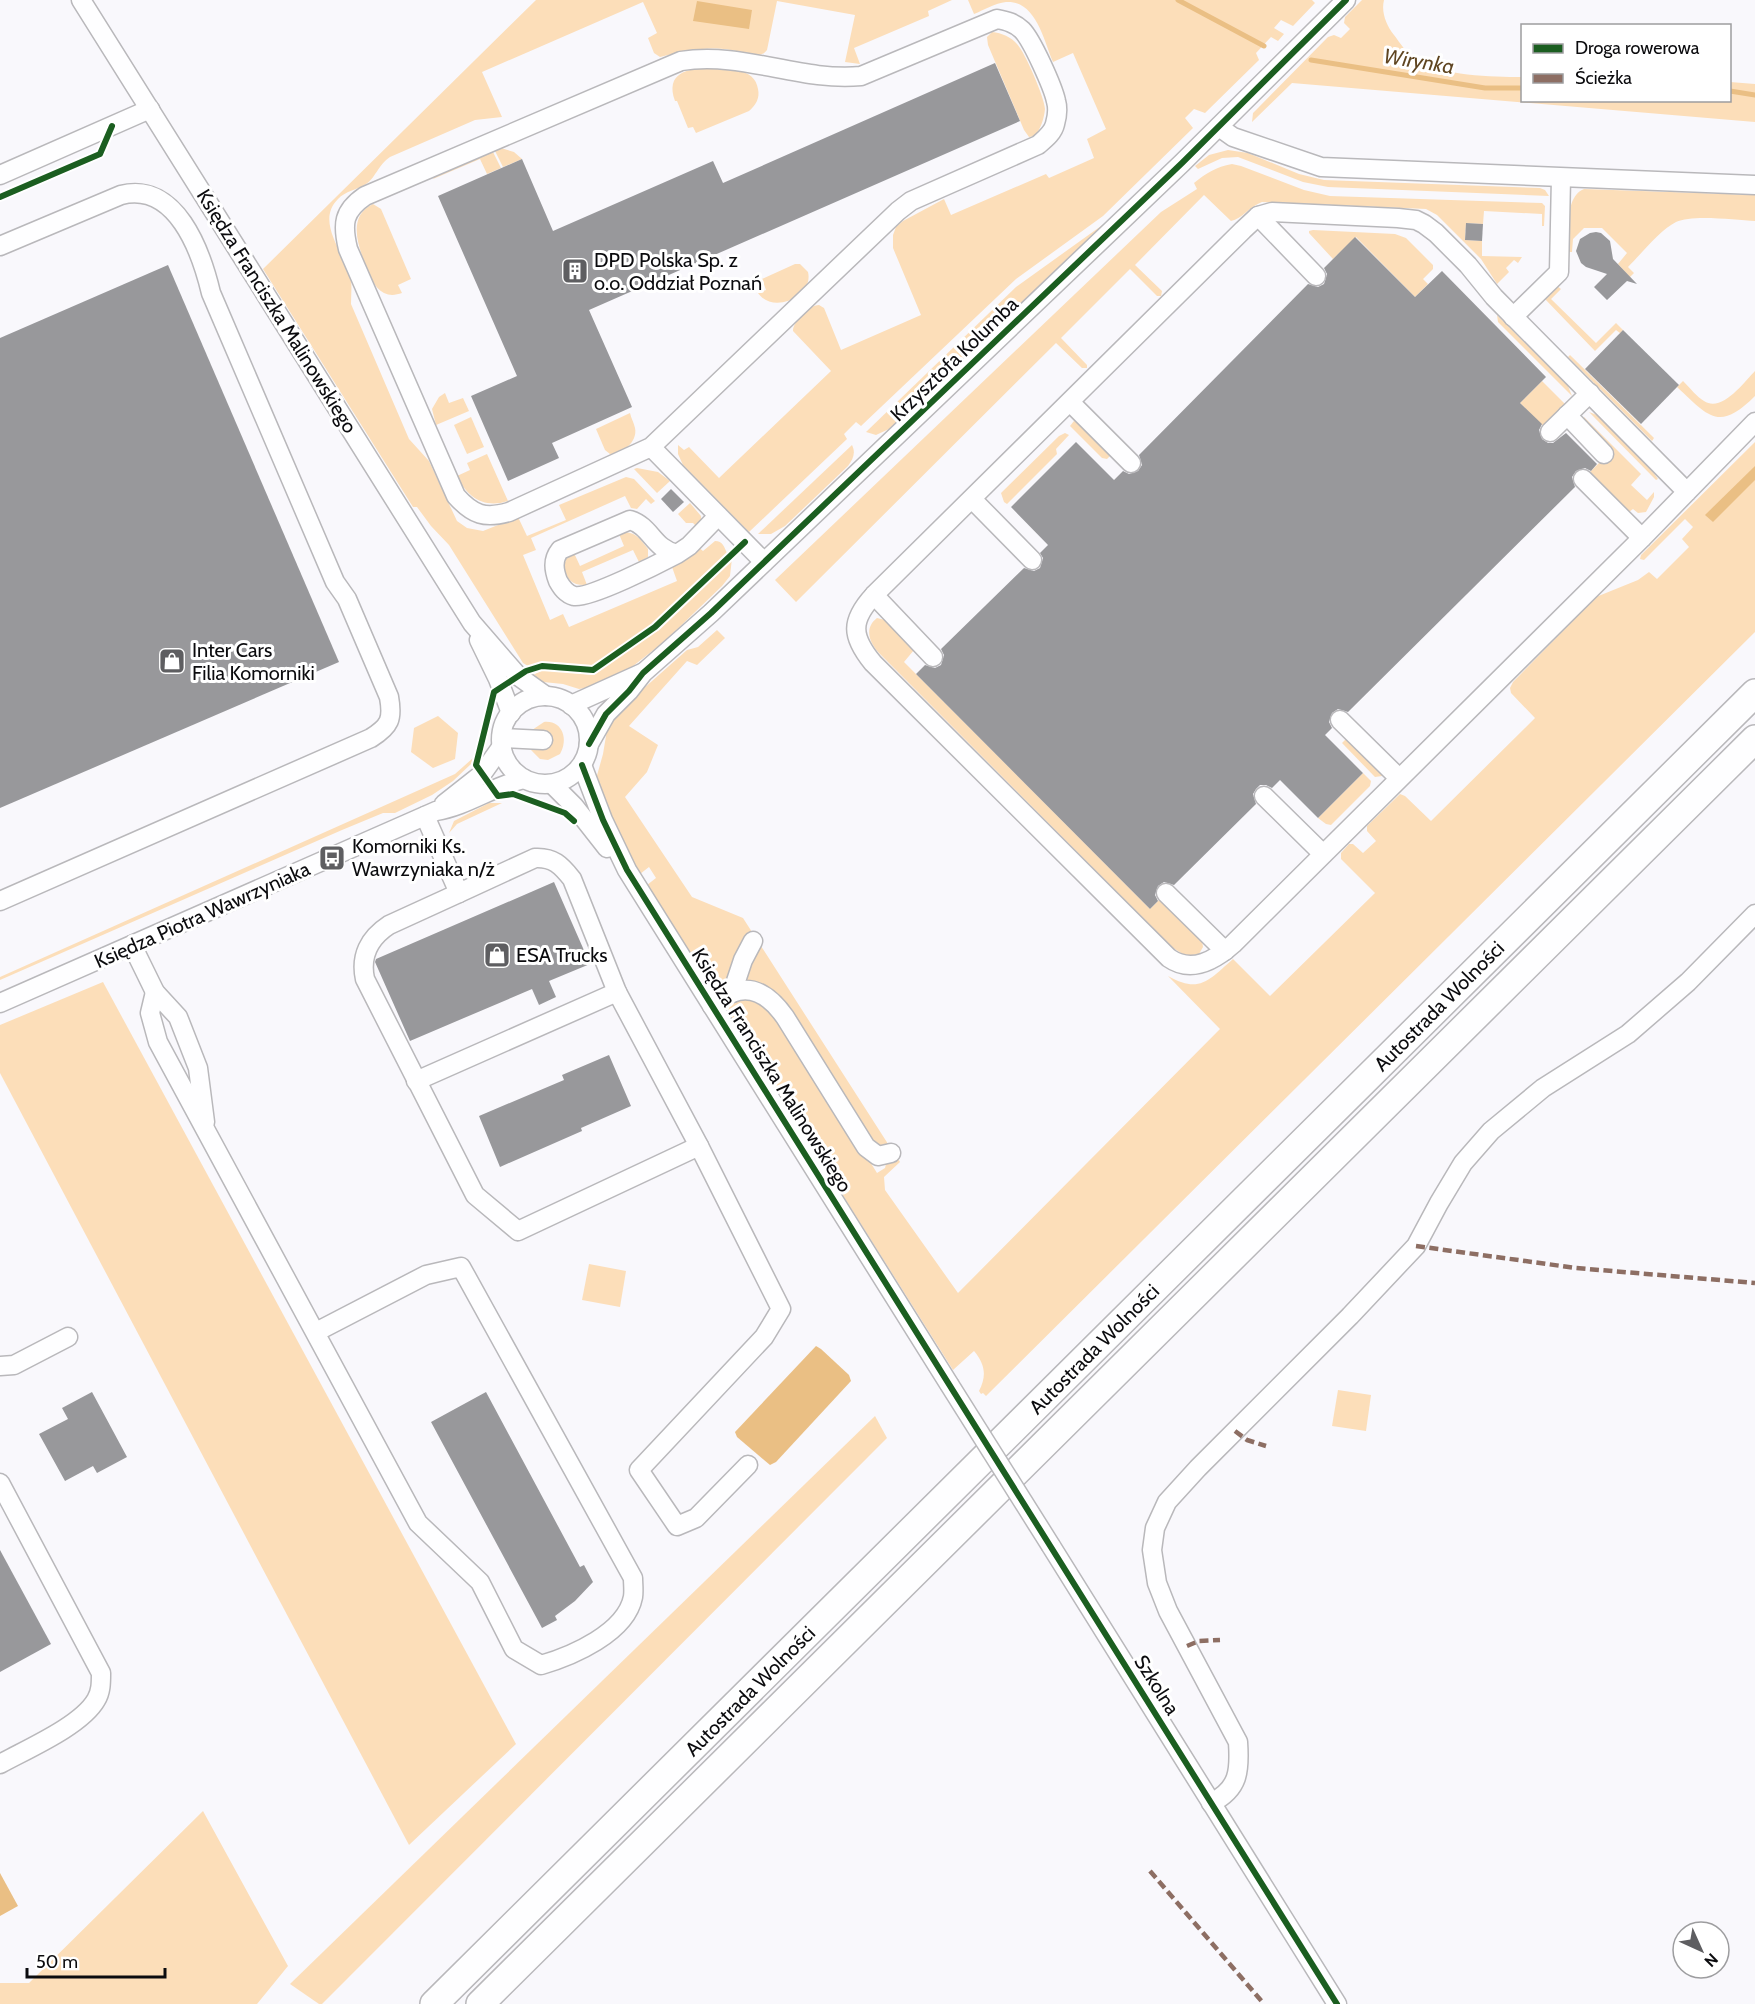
<svg xmlns="http://www.w3.org/2000/svg" width="1755" height="2004" font-family="Cabin,sans-serif">
<rect width="100%" height="100%" fill="#f9f8fc"/>
<g fill="#fcdeb9">
<path d="M536,0H952L928,11L929,16L854,48L860,64L845,62L855,15L777,1L767,50C759,61 743,52 731,50C704,46 686,51 660,57L654,53L648,38L657,33L643,2L482,72L502,117L475,120L390,157C379,164 374,180 366,184C357,190 345,191 338,199C314,223 347,255 351,280C352,288 351,296 351,304L409,439L429,461L457,521L467,528L483,531L518,517L527,536L566,520L559,505L626,477L634,479L655,501L651,504L646,499L637,509L631,508L625,496L531,538L536,550L523,555L550,620L563,614L569,627L677,581L672,567L685,560L698,547L703,551L715,541C723,541 724,547 727,553L653,624L593,667L541,662L528,666L523,663L449,545L431,526L417,507H413L263,269Z"/>
<path d="M968,0H1312L1315,3L1293,26L1281,20L1274,28L1284,34L1278,41L1271,37L1256,53L1259,60L1205,113L1194,109L1185,118L1193,128L1103,216L1016,279L861,426L856,422L844,434L847,439L749,532L683,465L678,454V445L684,450L689,447L719,478L831,371L793,331C793,321 809,305 819,305L824,308L841,350L921,315L893,248V235L896,227L903,221L944,199L951,215L1046,174L1049,178L1094,158L1087,139L1106,129L1073,53L1053,62C1044,41 1036,0 1006,2C995,3 984,10 974,14Z"/>
<path d="M1362,0H1384C1381,12 1386,25 1394,35C1400,43 1407,54 1416,59C1442,76 1492,77 1522,77V100H1730V82L1755,84V122L1292,83L1252,122L1253,113L1258,108L1328,37L1334,35L1341,38L1350,29L1344,23L1345,17Z"/>
<path d="M992,32C1002,33 1011,37 1017,44C1025,52 1045,99 1045,109C1044,119 1041,128 1035,136L1029,137L1024,130L988,45L987,37Z"/>
<path d="M709,67C726,69 755,67 758,89C760,98 756,105 749,111L696,133L693,127L688,128L677,101H675C665,73 687,69 709,67Z"/>
<polygon points="501,148 514,152 522,159 503,167 494,149"/>
<polygon points="492,150 501,168 487,174 480,159 433,179 436,174"/>
<polygon points="1228,150 1248,153 1299,174 1324,180 1540,188 1545,190 1549,196 1328,187 1303,182 1238,157 1222,158 1198,169 1195,166 1209,155"/>
<path d="M1232,164L1241,166L1304,190L1330,196L1542,203L1545,206L1544,226H1542V214L1484,211L1483,224L1466,223L1465,240L1482,241V256L1522,257L1518,263L1514,260L1506,268L1509,272L1497,284L1481,259L1437,215L1426,209L1262,202C1250,206 1242,219 1231,221L1204,195L1135,265L1162,291L1161,296H1157L1130,269L1061,338L1087,365V368H1082L1056,343L796,602L775,580L1161,212L1197,189L1194,183C1206,173 1216,167 1232,164Z"/>
<path d="M1584,189L1755,195V221C1736,220 1692,214 1676,222C1660,230 1641,254 1628,267L1634,273L1630,277L1618,264L1627,253L1602,228H1584L1573,239L1572,252H1568C1569,233 1564,197 1584,189Z"/>
<path d="M373,204L381,209L411,279L398,285L402,293C396,295 390,296 384,293C374,288 370,275 366,266C358,246 347,216 373,204Z"/>
<polygon points="1108,221 889,429 876,435 866,432 1016,287"/>
<polygon points="1313,230 1395,234 1406,238 1433,265 1433,269 1423,279 1428,284 1415,297 1356,237 1333,259 1309,233 1309,231"/>
<path d="M795,264H800L808,272C814,296 773,315 758,293L766,290L762,279Z"/>
<polygon points="1557,286 1561,289 1551,299 1596,343 1616,323 1623,330 1620,333 1616,330 1595,351 1545,299 1544,297"/>
<polygon points="1497,315 1568,386 1572,396 1498,322"/>
<polygon points="1570,355 1654,438 1652,441 1568,357"/>
<path d="M1755,371V396C1719,432 1709,417 1677,387L1683,381C1690,388 1697,397 1704,401C1722,413 1744,382 1755,371Z"/>
<polygon points="1542,381 1567,406 1545,428 1520,403"/>
<polygon points="445,393 449,403 463,398 469,411 436,425 432,409 439,397"/>
<polygon points="1589,412 1597,415 1651,469 1658,479 1656,480"/>
<path d="M630,413C631,418 634,423 635,428C638,442 622,454 610,454L605,450L596,429Z"/>
<polygon points="471,417 484,447 467,454 454,425"/>
<polygon points="1584,417 1641,474 1631,485 1647,500 1654,492 1654,497 1646,512 1638,513 1633,509 1629,512 1589,473 1611,451 1583,421"/>
<polygon points="1074,421 1083,425 1112,454 1107,459 1102,458 1070,426"/>
<polygon points="1065,433 1069,435 1056,449 1057,454 1007,504 1004,502 1001,493 1059,436"/>
<path d="M1755,442V632L986,1396L983,1393L981,1394L979,1391C987,1376 985,1364 974,1351L953,1370L733,1021L728,1009L730,1003L739,997L760,1000L784,1023L877,1173L885,1168L886,1164L897,1157L900,1162L884,1177L885,1190L958,1293L1220,1029L1168,976C1200,994 1209,980 1233,959L1270,996L1375,893L1341,859V853L1349,844H1353L1363,853L1376,841L1367,831V826L1400,794L1405,796L1431,821L1535,718L1511,693L1510,688L1513,682L1596,597L1638,580L1649,572L1657,579L1689,547L1682,539L1693,527L1685,519L1644,560L1640,559L1641,555Z"/>
<path d="M852,445C856,453 853,459 848,466L785,526L771,534H758Z"/>
<path d="M487,454L508,501C484,509 467,497 457,476L470,470L467,463Z"/>
<polygon points="637,468 658,472 670,481 657,493 634,469"/>
<polygon points="690,503 701,516 701,522 697,527 693,523 686,523 678,514"/>
<path d="M625,532C637,533 641,540 648,549V557L639,562L633,550L582,572L587,585C573,586 566,580 564,566L566,559L574,553L580,566L624,546L619,534Z"/>
<polygon points="732,558 730,576 722,586 665,641 628,670 592,687 579,689 563,684 543,682 531,676 543,670 594,675 655,632"/>
<path d="M877,618L885,620L914,650L904,662L1150,909L1161,898L1202,940L1203,947L1199,954L1186,956L1173,948L879,653C869,642 864,628 877,618Z"/>
<polygon points="717,630 725,638 697,665 687,661 629,726 658,745 647,772 625,797 692,897 743,918 890,1147 875,1147 792,1018 731,983 719,991 712,987 647,885 656,878 649,867 640,874 620,841 596,779 603,754 607,730 614,719 635,699 634,697 687,650 698,647"/>
<polygon points="438,716 458,733 455,759 433,768 411,752 414,728"/>
<path d="M544,722C562,720 569,739 560,754L548,760L540,759L531,750H544L546,731L532,730Z"/>
<polygon points="1349,736 1381,770 1382,776 1375,777 1342,743"/>
<polygon points="473,758 471,764 453,781 432,795 395,813 383,813 342,830 0,980 0,977 455,774"/>
<polygon points="1363,773 1371,781 1370,786 1331,825 1326,824 1318,818"/>
<polygon points="489,803 502,803 457,824 449,833 454,821"/>
<polygon points="103,982 516,1744 409,1845 0,1073 0,1025"/>
<polygon points="589,1264 626,1271 620,1307 582,1300"/>
<polygon points="1338,1390 1371,1395 1366,1431 1332,1426"/>
<polygon points="875,1416 887,1438 322,2004 319,2004 290,1984"/>
<polygon points="203,1811 288,1966 257,2004 0,2004 0,1983 29,1983"/>
</g>
<g fill="#eabf84">
<polygon points="697,1 752,10 749,29 693,21"/>
<polygon points="1755,466 1755,480 1713,522 1705,515"/>
<polygon points="816,1346 821,1349 849,1375 851,1381 776,1462 770,1465 737,1437 735,1432"/>
<polygon points="0,1873 18,1906 0,1916"/>
</g>
<g fill="none" stroke-linecap="round" stroke-linejoin="round">
<g stroke="#eabf84" stroke-width="5">
<polyline points="1178,0 1264,46"/>
<polyline points="1311,60 1485,88 1522,88"/>
<polyline points="1730,91 1755,95"/>
</g>
</g>
<g fill="#98989b">
<polygon points="995,63 1020,121 589,310 632,407 552,443 559,458 508,481 471,396 517,376 438,196 522,159 553,231 713,161 723,183"/>
<polygon points="1466,223 1483,224 1482,241 1465,240"/>
<polygon points="1596,232 1601,233 1610,241 1613,259 1637,284 1627,281 1607,300 1594,287 1607,274 1586,267 1581,263 1576,251 1580,239 1590,233"/>
<polygon points="1355,237 1415,297 1442,271 1546,377 1520,403 1542,424 1539,430 1542,439 1548,443 1553,443 1566,433 1597,464 1591,471 1585,468 1576,471 1572,477 1575,487 1348,712 1338,709 1332,713 1329,722 1332,728 1325,735 1363,773 1318,818 1280,780 1272,788 1266,785 1260,785 1256,789 1253,794 1256,804 1174,885 1164,882 1158,886 1155,895 1158,901 1150,909 916,674 925,665 935,668 941,665 944,655 941,649 1024,568 1034,571 1040,568 1043,558 1040,553 1048,545 1011,507 1076,442 1114,480 1123,471 1129,474 1138,471 1142,465 1139,455 1308,284 1318,287 1324,284 1327,274 1324,268"/>
<polygon points="168,265 339,662 0,808 0,338"/>
<polygon points="1623,330 1679,385 1641,424 1585,369"/>
<polygon points="671,489 684,502 673,512 661,499"/>
<polygon points="554,882 590,964 549,981 556,997 539,1005 532,989 410,1041 375,962 376,959"/>
<polygon points="609,1055 631,1106 581,1128 582,1131 500,1167 479,1116 564,1080 562,1075"/>
<polygon points="92,1392 127,1457 97,1473 93,1466 65,1481 39,1434 68,1419 62,1408"/>
<polygon points="486,1392 580,1567 584,1565 593,1582 575,1601 555,1616 557,1620 542,1628 431,1422"/>
<polygon points="0,1550 51,1644 0,1672"/>
</g>
<g fill="none" stroke-linecap="round" stroke-linejoin="round">
<defs>
<g id="minor">
<polyline points="81,0 472,623 518,676 546,696"/>
<polyline points="1219,127 1233,137 1321,167 1755,185"/>
<polyline points="0,175 150,109"/>
<polyline points="1258,216 1316,276"/>
<path d="M0,246L121,195C176,181 201,251 211,293L335,582L347,599L389,697C393,719 390,726 371,738L0,901"/>
<polyline points="1513,317 1559,272 1561,178"/>
<polyline points="1070,402 1131,463"/>
<polyline points="1567,415 1604,454"/>
<polyline points="1550,432 1590,393"/>
<path d="M651,447L509,512C485,519 473,515 456,496L348,249C342,224 343,211 365,196L681,61C743,51 800,82 861,76L997,19C1007,21 1015,23 1022,30C1032,40 1053,87 1056,101C1058,108 1057,117 1055,124C1053,133 1045,139 1038,145L911,201L898,211L651,447L764,562"/>
<polyline points="1583,479 1642,538"/>
<path d="M1687,492L1494,297L1468,265L1436,233L1424,224L1416,220L1398,218L1272,212L1258,216L1243,230L874,595C850,621 851,636 873,663L1169,958C1192,974 1215,960 1233,944L1642,538L1755,422"/>
<polyline points="972,499 1032,560"/>
<path d="M677,554C652,548 652,527 630,520L560,550C552,560 554,570 558,581C562,588 566,594 574,596C589,599 660,563 677,554L689,546L718,516"/>
<polyline points="874,595 933,657"/>
<polyline points="479,640 498,679 511,713"/>
<circle cx="545" cy="740" r="44"/>
<polyline points="571,705 642,673"/>
<polyline points="1340,720 1399,778"/>
<polyline points="502,738 543,740"/>
<polyline points="589,744 606,714 629,691 643,673 711,613 1182,163 1346,0"/>
<polyline points="582,765 603,820 627,870 949,1384"/>
<polyline points="552,784 574,806 607,848"/>
<polyline points="1264,796 1323,854"/>
<polyline points="444,804 482,774 502,746"/>
<path d="M425,816L459,893L389,925C369,938 360,956 365,979L475,1195L518,1231L699,1146L781,1309L764,1337L639,1470L677,1526L696,1518L748,1465"/>
<path d="M459,893L535,858C553,857 561,865 572,879L617,992L699,1146"/>
<polyline points="1166,893 1225,951"/>
<polyline points="132,945 155,992 178,1017 198,1068 205,1122"/>
<path d="M155,992L150,1013L158,1042L418,1523L480,1582L514,1649L541,1665C572,1656 626,1633 633,1597C634,1591 633,1584 633,1578L461,1267L426,1275L316,1332"/>
<polyline points="732,993 743,960 753,941"/>
<path d="M0,1003L436,811C467,806 493,786 524,779"/>
<path d="M712,1006C718,1002 725,995 732,993C755,983 773,1000 785,1017L866,1147L878,1156L891,1153"/>
<polyline points="416,1081 617,992"/>
<polyline points="0,1366 14,1365 68,1337"/>
<path d="M0,1483L101,1673C101,1683 101,1692 96,1700C81,1726 27,1749 0,1764"/>
<polyline points="1051,1546 1337,2004"/>
<path d="M1211,1803C1239,1789 1240,1771 1238,1742L1168,1611L1157,1583L1152,1550L1155,1528L1167,1502L1198,1468L1350,1316L1416,1246L1439,1203L1463,1163L1491,1131L1543,1088L1628,1034L1688,982L1755,914"/>
</g>
<g id="highway">
<polyline points="434,2004 1755,693"/>
<polyline points="480,2004 1755,739"/>
</g>
</defs>
<use href="#minor" stroke="#b9b8bb" stroke-width="21"/>
<use href="#highway" stroke="#b9b8bb" stroke-width="30"/>
<use href="#minor" stroke="#fefeff" stroke-width="18"/>
<use href="#highway" stroke="#fefeff" stroke-width="27"/>
<defs>
<polyline id="minor-bridge" points="949,1384 1051,1546"/>
</defs>
<use href="#minor-bridge" stroke="#b9b8bb" stroke-width="21" stroke-linecap="butt"/>
<use href="#minor-bridge" stroke="#fefeff" stroke-width="18"/>
<g stroke="#8d6e63" stroke-width="4.5" stroke-dasharray="9 4.5" stroke-linecap="butt">
<polyline points="1416,1246 1576,1268 1755,1283"/>
<polyline points="1235,1431 1247,1440 1266,1446"/>
<polyline points="1187,1646 1199,1641 1220,1640"/>
<polyline points="1150,1871 1264,2004"/>
</g>
<defs>
<g id="cycleway">
<polyline points="0,197 100,154 112,126"/>
<polyline points="589,744 606,714 629,691 643,673 711,613 1182,163 1346,0"/>
<polyline points="582,765 603,820 627,870 1337,2004"/>
<polyline points="574,821 565,813 513,794 498,796 476,765 494,692 526,671 542,666 593,670 655,627 745,542"/>
</g>
</defs>
<use href="#cycleway" stroke="#fff" stroke-width="10"/>
<use href="#cycleway" stroke="#1b5e20" stroke-width="6"/>
</g>
<defs>
<symbol id="building-square" viewBox="-11 -11 22 22"><rect x="-9" y="-9" width="18" height="18" rx="4" fill="#5e5e61" stroke="#fff"/><path d="M-4-6H4V6H1V3H-1V6H-4ZM-2.5-4.3h1.7v1.8h-1.7ZM.8-4.3h1.7v1.8H.8ZM-2.5-1h1.7V.8h-1.7ZM.8-1h1.7V.8H.8Z" fill="#fff"/></symbol>
<symbol id="shop-square" viewBox="-11 -11 22 22"><rect x="-9" y="-9" width="18" height="18" rx="4" fill="#5e5e61" stroke="#fff"/><path d="M-5-2.5h2.3a2.7 3.5 0 0 1 5.4 0H5L5.5 6h-11ZM-1.5-2.5h3a1.5 2.3 0 0 0-3 0Z" fill="#fff"/></symbol>
<symbol id="bus-square" viewBox="-11 -11 22 22"><rect x="-9" y="-9" width="18" height="18" rx="4" fill="#5e5e61" stroke="#fff"/><path d="M-5-6H5V4H4V6H2V4H-2V6H-4V4H-5ZM-3.5-4V0h7V-4ZM-3.5 1.2v1.5H-2V1.2ZM2 1.2v1.5H3.5V1.2Z" fill="#fff"/></symbol>
</defs>
<g fill-rule="evenodd">
<use href="#building-square" x="560" y="256" width="30" height="30"/>
<use href="#shop-square" x="157" y="646" width="30" height="30"/>
<use href="#bus-square" x="317" y="843" width="30" height="30"/>
<use href="#shop-square" x="482" y="940" width="30" height="30"/>
</g>
<g text-anchor="middle" dominant-baseline="central" stroke-width="6" stroke-linejoin="round" paint-order="stroke">
<g font-size="20" fill="#0b0b0e" stroke="#fff" text-anchor="start">
<text x="594" y="260">DPD Polska Sp. z<tspan x="594" dy="23">o.o. Oddział Poznań</tspan></text>
<text x="192" y="650">Inter Cars<tspan x="192" dy="23">Filia Komorniki</tspan></text>
<text x="352" y="846">Komorniki Ks.<tspan x="352" dy="23">Wawrzyniaka n/ż</tspan></text>
<text x="516" y="955">ESA Trucks</text>
</g>
<g font-size="20" fill="#0b0b0e" stroke="#fff">
<text transform="translate(277 311) rotate(58)">Księdza Franciszka Malinowskiego</text>
<text transform="translate(954 359) rotate(-44)">Krzysztofa Kolumba</text>
<text transform="translate(202 915) rotate(-24)">Księdza Piotra Wawrzyniaka</text>
<text transform="translate(1439 1006) rotate(-45)">Autostrada Wolności</text>
<text transform="translate(772 1070) rotate(58)">Księdza Franciszka Malinowskiego</text>
<text transform="translate(1094 1349) rotate(-45)">Autostrada Wolności</text>
<text transform="translate(1157 1685) rotate(58)">Szkolna</text>
<text transform="translate(750 1691) rotate(-45)">Autostrada Wolności</text>
</g>
<g font-size="21" font-style="italic" fill="#5f4521" stroke="#fff">
<text transform="translate(1419 61) rotate(9)">Wirynka</text>
</g>
</g>
<rect x="1521" y="24" width="210" height="78" fill="#ffffff" stroke="#9d9d9f" stroke-width="1.5"/>
<rect x="1533" y="44" width="30" height="9" fill="#1b5e20" stroke="#9d9d9f" stroke-width="1.5"/>
<text x="1575" y="54" font-size="18" fill="#0b0b0e">Droga rowerowa</text>
<rect x="1533" y="74" width="30" height="9" fill="#8d6e63" stroke="#9d9d9f" stroke-width="1.5"/>
<text x="1575" y="84" font-size="18" fill="#0b0b0e">Ścieżka</text>
<g transform="translate(1701 1950) rotate(135)"><circle r="28" fill="#ffffff" stroke="#9d9d9f" stroke-width="1.5"/>
<path d="M0-4.5L10 22L0 15L-10 22Z" fill="#5e5e61"/>
<text y="-9" font-size="16" font-weight="bold" text-anchor="middle" fill="#0b0b0e">N</text>
</g>
<path d="M27 1968v9h138v-9" fill="none" stroke="#0b0b0e" stroke-width="3"/>
<text x="36" y="1968" font-size="18" fill="#0b0b0e" stroke="#ffffff" stroke-width="4.5" paint-order="stroke">50 m</text>
</svg>
